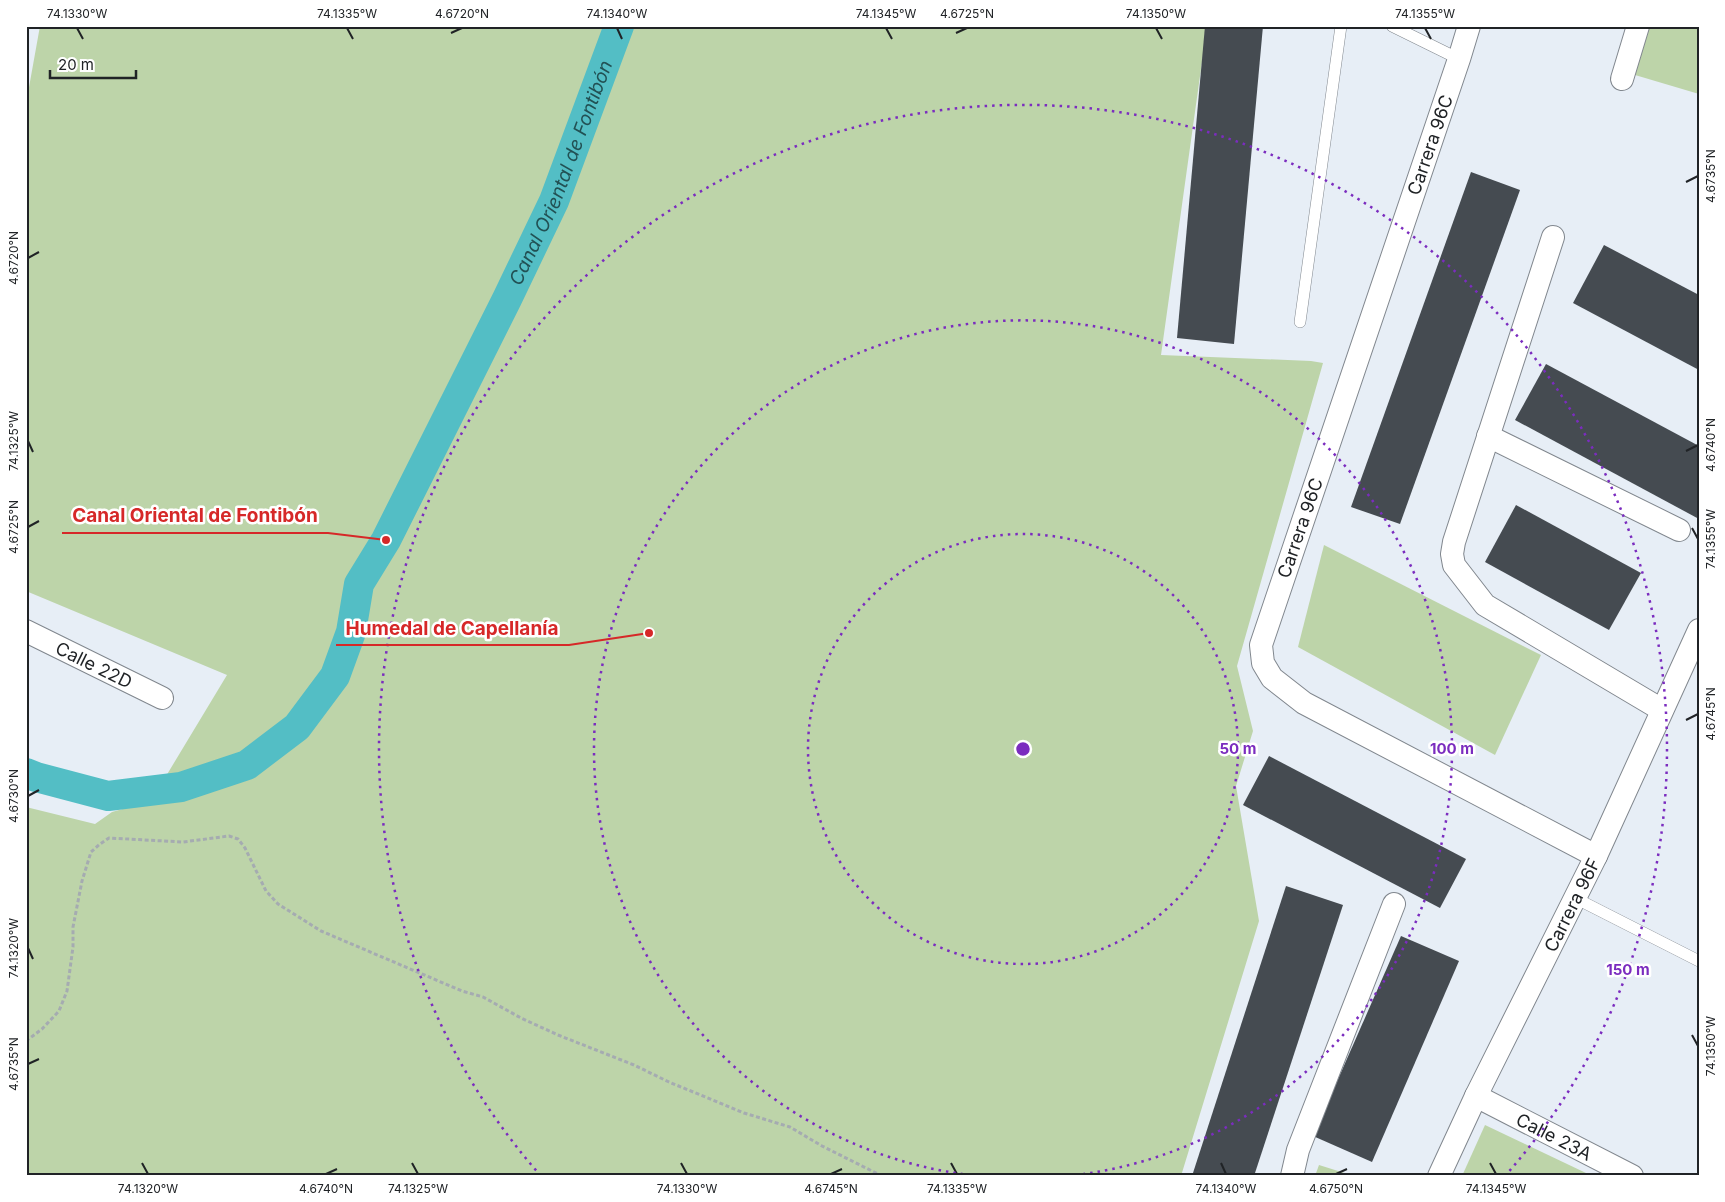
<svg xmlns="http://www.w3.org/2000/svg" width="1725" height="1202" font-family="Inter,sans-serif">
<rect width="100%" height="100%" fill="#e7eef6"/>
<g fill="#bdd4a9">
<polygon points="40,26 1207,26 1161,355 1311,361 1323,363 1237,666 1253,731 1236,786 1259,921 1181,1176 26,1176 26,807 95,824 112,812 151,801 227,675 26,591 26,104"/>
<polygon points="1650,26 1699,26 1699,94 1635,75"/>
<polygon points="1324,545 1541,655 1495,755 1298,647"/>
<polygon points="1485,1125 1586,1173 1585,1176 1462,1176"/>
<polygon points="1319,1165 1354,1176 1315,1176"/>
</g>
<g fill="none" stroke-linecap="round" stroke-linejoin="round">
<path stroke="#53bec5" stroke-width="30" id="s1" d="M26,773L36,777L108,796L181,787L247,765L297,727L335,676L351,632L359,584L386,540L507,299L554,201L619,26"/>
</g>
<g fill="#454b51">
<polygon points="1205,26 1263,26 1234,344 1177,338"/>
<polygon points="1471,172 1520,190 1400,524 1351,507"/>
<polygon points="1604,245 1699,295 1699,370 1573,303"/>
<polygon points="1546,364 1699,446 1699,519 1515,420"/>
<polygon points="1516,505 1641,573 1609,630 1485,562"/>
<polygon points="1269,756 1466,859 1440,908 1243,805"/>
<polygon points="1286,886 1343,905 1254,1176 1192,1176"/>
<polygon points="1401,936 1459,961 1372,1162 1313,1136"/>
</g>
<g fill="none" stroke-linecap="round" stroke-linejoin="round">
<defs>
<g id="service">
<polyline points="1392,26 1459,59"/>
<polyline points="1300,322 1341,26"/>
<polyline points="1575,898 1699,961"/>
</g>
<g id="minor">
<polyline points="1469,26 1459,59 1261,645 1263,663 1272,678 1304,703 1596,856"/>
<polyline points="1622,79 1638,26"/>
<polyline points="1553,237 1454,542 1452,554 1454,565 1485,605 1662,710"/>
<polyline points="1488,436 1679,530"/>
<path id="s2" d="M26,631L162,698"/>
<path id="s3" d="M1476,1096L1632,1176"/>
<polyline points="1292,1176 1298,1150 1394,904"/>
<path id="s4" d="M1439,1176L1476,1096L1596,856L1699,630"/>
</g>
</defs>
<use href="#service" stroke="#81878e" stroke-width="12"/>
<use href="#minor" stroke="#81878e" stroke-width="24"/>
<polyline stroke="#a5abb1" stroke-width="3" stroke-dasharray="4 2.5" stroke-linecap="butt" points="26,1041 42,1029 59,1011 67,991 73,947 73,927 82,881 91,852 100,844 109,838 183,842 229,836 238,839 245,848 266,891 278,904 321,931 462,991 483,997 521,1018 558,1035 634,1065 669,1082 744,1113 790,1127 822,1146 882,1176"/>
<use href="#service" stroke="#fff" stroke-width="11"/>
<use href="#minor" stroke="#fff" stroke-width="22"/>
</g>
<path fill="none" stroke="#202326" stroke-width="2" d="M77,28L83,39M347,28L353,39M617,28L622,39M886,28L892,39M1156,28L1162,39M1425,28L1431,39M451,33L462,28M956,33L967,28M1686,182L1698,176M28,258L39,252M28,441L33,452M1686,451L1698,445M28,527L39,521M1692,528L1698,539M1686,720L1698,714M28,796L39,790M28,948L33,959M1692,1035L1698,1046M28,1064L39,1059M142,1163L148,1174M412,1163L418,1174M681,1163L687,1174M951,1163L957,1174M1221,1163L1226,1174M1490,1163L1496,1174M326,1174L337,1169M831,1174L842,1169M1336,1174L1347,1169"/>
<g fill="none" stroke="#7b2cbf" stroke-width="2.5" stroke-dasharray="2.5 5">
<circle cx="1023" cy="749" r="215"/>
<path d="M978 1176A429 429 0 1 1 1068 1176"/>
<path d="M541 1176A644 644 0 1 1 1505 1176"/>
</g>
<g text-anchor="middle" dominant-baseline="central" stroke-width="5" stroke-linejoin="round" paint-order="stroke">
<g font-size="18" fill="#202326" stroke="#fff">
<text transform="translate(1430 145) rotate(-71)">Carrera 96C</text>
<text transform="translate(1300 528) rotate(-71)">Carrera 96C</text>
<text stroke="none"><textPath href="#s2" startOffset="76">Calle 22D</textPath></text>
<text stroke="none"><textPath href="#s4" startOffset="302">Carrera 96F</textPath></text>
<text stroke="none"><textPath href="#s3" startOffset="88">Calle 23A</textPath></text>
</g>
<g font-size="19" font-style="italic" fill="#225154" stroke="#fff">
<text stroke="none"><textPath href="#s1" startOffset="909">Canal Oriental de Fontibón</textPath></text>
</g>
</g>
<circle cx="1023" cy="749" r="8" fill="#7b2cbf" stroke="#fff" stroke-width="2.5"/>
<g font-size="15" text-anchor="middle" font-weight="bold" fill="#7b2cbf" stroke="#fff" stroke-width="5" stroke-linejoin="round" paint-order="stroke">
<text x="1238" y="754">50 m</text>
<text x="1452" y="754">100 m</text>
<text x="1628" y="975">150 m</text>
</g>
<path fill="none" stroke="#d62828" stroke-width="2" d="M386 540L328 533H62M649 633L569 645H336"/>
<g fill="#d62828" stroke="#fff" stroke-width="2">
<circle cx="386" cy="540" r="5"/>
<circle cx="649" cy="633" r="5"/>
</g>
<g font-size="19" text-anchor="middle" font-weight="bold" fill="#d62828" stroke="#fff" stroke-width="5" stroke-linejoin="round" paint-order="stroke">
<text x="195" y="522">Canal Oriental de Fontibón</text>
<text x="452" y="635">Humedal de Capellanía</text>
</g>
<rect width="1725" height="1202" fill="none" stroke="#ffffff" stroke-width="55"/>
<path d="M50 70v8h86v-8" fill="none" stroke="#202326" stroke-width="2.5"/>
<text x="58" y="70" font-size="15" fill="#202326" stroke="#ffffff" stroke-width="4" paint-order="stroke">20 m</text>
<rect x="28" y="28" width="1670" height="1146" fill="none" stroke="#202326" stroke-width="2"/>
<g font-size="12" text-anchor="middle" fill="#202326">
<text x="77" y="18">74.1330°W</text>
<text x="347" y="18">74.1335°W</text>
<text x="462" y="18">4.6720°N</text>
<text x="617" y="18">74.1340°W</text>
<text x="886" y="18">74.1345°W</text>
<text x="967" y="18">4.6725°N</text>
<text x="1156" y="18">74.1350°W</text>
<text x="1425" y="18">74.1355°W</text>
<text transform="translate(1711 176) rotate(-90)" y="4">4.6735°N</text>
<text transform="translate(14 258) rotate(-90)" y="4">4.6720°N</text>
<text transform="translate(14 441) rotate(-90)" y="4">74.1325°W</text>
<text transform="translate(1711 445) rotate(-90)" y="4">4.6740°N</text>
<text transform="translate(14 527) rotate(-90)" y="4">4.6725°N</text>
<text transform="translate(1711 539) rotate(-90)" y="4">74.1355°W</text>
<text transform="translate(1711 714) rotate(-90)" y="4">4.6745°N</text>
<text transform="translate(14 796) rotate(-90)" y="4">4.6730°N</text>
<text transform="translate(14 948) rotate(-90)" y="4">74.1320°W</text>
<text transform="translate(1711 1046) rotate(-90)" y="4">74.1350°W</text>
<text transform="translate(14 1064) rotate(-90)" y="4">4.6735°N</text>
<text x="148" y="1193">74.1320°W</text>
<text x="326" y="1193">4.6740°N</text>
<text x="418" y="1193">74.1325°W</text>
<text x="687" y="1193">74.1330°W</text>
<text x="831" y="1193">4.6745°N</text>
<text x="957" y="1193">74.1335°W</text>
<text x="1226" y="1193">74.1340°W</text>
<text x="1336" y="1193">4.6750°N</text>
<text x="1496" y="1193">74.1345°W</text>
</g>
</svg>
